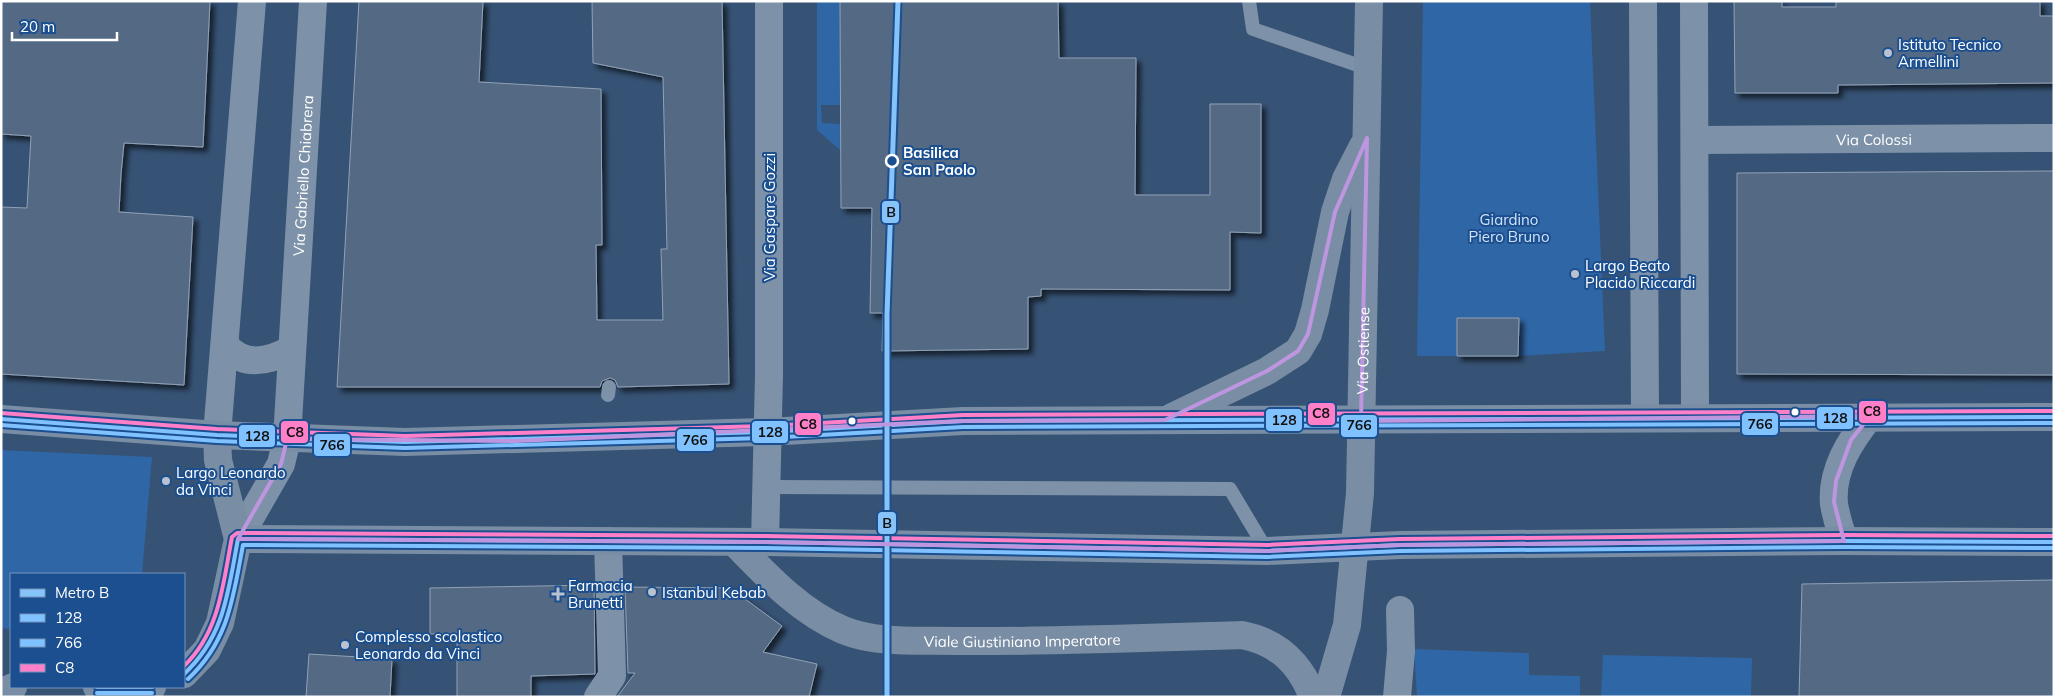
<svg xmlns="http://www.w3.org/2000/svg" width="2055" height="698" font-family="Mulish,sans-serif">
<defs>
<filter id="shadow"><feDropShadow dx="4.5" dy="4.5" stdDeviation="2.5" flood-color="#0009"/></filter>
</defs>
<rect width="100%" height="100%" fill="#365274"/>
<g fill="#2f66a5">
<polygon points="817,1 840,1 840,105 821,105 822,123 840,124 840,150 817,130"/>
<polygon points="1423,1 1590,1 1605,351 1518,356 1518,318 1457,356 1417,356"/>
<polygon points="1,450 152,457 142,574 11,574 11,629 1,628"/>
<polygon points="1414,649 1529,653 1529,675 1580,676 1580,697 1417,697"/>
<polygon points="1603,655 1752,658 1751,697 1601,697"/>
</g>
<g fill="#526984" stroke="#92a2b6" filter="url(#shadow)">
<polygon points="1,1 210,1 203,147 124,143 121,174 119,212 193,217 184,385 1,374 1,207 27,208 31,136 1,134"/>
<polygon points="359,1 483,1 479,82 601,89 602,245 596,245 597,320 663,320 661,249 667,249 663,77 593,63 592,1 722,1 729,384 618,387 615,380 610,378 602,381 600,387 337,387"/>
<polygon points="840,1 1058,1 1059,58 1136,58 1135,195 1210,195 1210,104 1261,104 1261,233 1230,232 1230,290 1041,289 1041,296 1028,297 1028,349 882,351 883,313 870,313 872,208 841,208"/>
<polygon points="1734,1 1782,1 1782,7 1836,7 1836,1 2040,1 2040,16 2054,16 2054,83 1838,85 1838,93 1735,93"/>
<polygon points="2054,171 2054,375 1737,374 1737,173"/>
<polygon points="1457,318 1519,318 1518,356 1457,356"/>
<polygon points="2054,580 2054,697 1799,697 1802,584"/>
<polygon points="594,585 595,674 531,676 531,697 457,697 457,633 430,634 430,588"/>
<polygon points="625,587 730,588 782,626 763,652 817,664 809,697 617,697 635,673 628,673"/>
<polygon points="309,654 392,659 390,697 306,697"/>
</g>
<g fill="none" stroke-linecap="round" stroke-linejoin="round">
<g stroke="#7d92a8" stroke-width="14">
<polyline points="1249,1 1253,29 1369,69"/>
<polyline points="608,395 609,387"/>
<polyline points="767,487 1230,489 1267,551"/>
</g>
<g stroke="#7d92a8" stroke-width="28">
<polyline points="1643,1 1645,418"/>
<polyline points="1694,1 1695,417"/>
<path id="s1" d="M1695,140L2054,138"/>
<path d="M225,345C244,368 268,362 292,349"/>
<polyline points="217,435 252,1"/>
<path id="s2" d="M238,539L281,464L287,439L313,1"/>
<path d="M1844,541C1840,529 1836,516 1834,504C1831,470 1850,441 1870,416"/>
<polyline points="765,542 769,375 769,1"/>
<polyline points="598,697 612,676 608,541"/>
<polyline points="1397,697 1401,651 1400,610"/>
</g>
<g stroke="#798da4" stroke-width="28">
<polyline points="1172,417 1267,371 1298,351 1308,334 1315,310 1335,212 1346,179 1363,146"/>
<polyline points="1,419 217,435 405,442 767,432 963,421 2054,417"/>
<polyline points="238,539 765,542 1267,551 1400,545 1844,541 2054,542"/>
<path id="s3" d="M735,543C766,575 800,612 843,630C877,644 918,640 955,641C1051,642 1146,638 1242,635C1278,642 1300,663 1313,697"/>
<polyline points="184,674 207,650 220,623 238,539 218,460 217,435"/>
<polyline points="97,687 152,687"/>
<polyline points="1,693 13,687"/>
<path id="s4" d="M1326,697L1347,625L1360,493L1369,1"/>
</g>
<defs>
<g id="bus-1">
<polyline points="1,419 217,435 405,442 767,432 963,421 2054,417"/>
<path d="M184,674C225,636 228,591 238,539L765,542L1267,551L1400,545L1844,541L2054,542"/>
<polyline points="97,687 152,687"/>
</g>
<g id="bus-2">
<polyline points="1,425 217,441 405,448 767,438 963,427 2054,423"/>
<path d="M188,679C229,641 233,597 243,545L765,548L1267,557L1400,551L1844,547L2054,548"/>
<polyline points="97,693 152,693"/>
</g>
<g id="bus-3">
<polyline points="1,413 217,429 405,436 767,426 963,415 2054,411"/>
<path d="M184,666C220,632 223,583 232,537L237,533L765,536L1267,545L1400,539L1844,535L2054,536"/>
</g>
</defs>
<use href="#bus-1" stroke="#1b4f8f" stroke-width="8"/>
<use href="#bus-2" stroke="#1b4f8f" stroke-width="8"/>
<use href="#bus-3" stroke="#1b4f8f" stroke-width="8"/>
<use href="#bus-1" stroke="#80c2ff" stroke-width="4"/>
<use href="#bus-2" stroke="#80c2ff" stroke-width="4"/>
<use href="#bus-3" stroke="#ff80c8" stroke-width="4"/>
<defs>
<polyline id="metro-1" points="887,697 887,315 898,1"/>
</defs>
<use href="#metro-1" stroke="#1b4f8f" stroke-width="9"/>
<use href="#metro-1" stroke="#86c3f9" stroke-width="5"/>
</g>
<path fill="none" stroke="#bd96df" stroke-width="4" stroke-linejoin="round" d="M1367,138L1361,421L1870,416L1851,440L1836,481L1834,502L1844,541L1400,545L1267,551L765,542L238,539L281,464L287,439L516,441L963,421L1165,420L1267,371L1298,351L1308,334L1335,212Z"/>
<g fill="#b9c2ce" stroke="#1b4f8f" stroke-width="2">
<circle cx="1888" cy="53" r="5"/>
<circle cx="1575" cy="274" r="5"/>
<circle cx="166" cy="481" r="5"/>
<circle cx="652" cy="592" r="5"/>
<path d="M555.5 586.5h5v5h5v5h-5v5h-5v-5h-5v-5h5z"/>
<circle cx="345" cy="645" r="5"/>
</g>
<circle fill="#1b4f8f" stroke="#fff" stroke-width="2.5" cx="892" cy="161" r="6"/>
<g fill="#fff" stroke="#1b4f8f" stroke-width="2">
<circle cx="1795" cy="412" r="4.5"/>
<circle cx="852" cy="421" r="4.5"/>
</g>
<g text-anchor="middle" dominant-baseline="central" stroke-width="4" stroke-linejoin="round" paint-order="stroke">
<g font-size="15" fill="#fff" stroke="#1b4f8f" text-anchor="start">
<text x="1898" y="44">Istituto Tecnico<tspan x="1898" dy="17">Armellini</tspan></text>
<text x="1585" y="265">Largo Beato<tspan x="1585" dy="17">Placido Riccardi</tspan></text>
<text x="176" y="472">Largo Leonardo<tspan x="176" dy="17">da Vinci</tspan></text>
<text x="568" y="585">Farmacia<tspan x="568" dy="17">Brunetti</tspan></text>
<text x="662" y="592">Istanbul Kebab</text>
<text x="355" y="636">Complesso scolastico<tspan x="355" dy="17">Leonardo da Vinci</tspan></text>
</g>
<g font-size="15" fill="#fff" stroke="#1b4f8f">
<text stroke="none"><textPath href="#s1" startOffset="179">Via Colossi</textPath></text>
<text stroke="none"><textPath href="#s2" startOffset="376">Via Gabriello Chiabrera</textPath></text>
<text transform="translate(769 217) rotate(-90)">Via Gaspare Gozzi</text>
<text stroke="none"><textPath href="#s4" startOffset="350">Via Ostiense</textPath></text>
<text stroke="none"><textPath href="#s3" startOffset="320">Viale Giustiniano Imperatore</textPath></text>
</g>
<g font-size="15" font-weight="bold" fill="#fff" stroke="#1b4f8f" text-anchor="start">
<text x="903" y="152">Basilica<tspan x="903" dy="17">San Paolo</tspan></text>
</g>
<g font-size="15" fill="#cfe3fa" stroke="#1b4f8f">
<text x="1509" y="219">Giardino<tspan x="1509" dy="17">Piero Bruno</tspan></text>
</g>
</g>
<g stroke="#1b4f8f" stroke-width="2">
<rect x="881" y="200" width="19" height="24" rx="5" fill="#86c3f9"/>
<rect x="1858" y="400" width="29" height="24" rx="5" fill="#ff80c8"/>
<rect x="1307" y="402" width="29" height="24" rx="5" fill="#ff80c8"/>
<rect x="1816" y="406" width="38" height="24" rx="5" fill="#80c2ff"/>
<rect x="1265" y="408" width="38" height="24" rx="5" fill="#80c2ff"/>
<rect x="794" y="412" width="28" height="24" rx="5" fill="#ff80c8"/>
<rect x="1741" y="412" width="38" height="24" rx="5" fill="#80c2ff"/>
<rect x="1340" y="414" width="38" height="24" rx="5" fill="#80c2ff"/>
<rect x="751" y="420" width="38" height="24" rx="5" fill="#80c2ff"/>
<rect x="280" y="420" width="29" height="24" rx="5" fill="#ff80c8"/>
<rect x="238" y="424" width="38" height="24" rx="5" fill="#80c2ff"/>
<rect x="676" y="428" width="39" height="24" rx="5" fill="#80c2ff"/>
<rect x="313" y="433" width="38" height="24" rx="5" fill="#80c2ff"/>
<rect x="877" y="511" width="20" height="24" rx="5" fill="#86c3f9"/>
</g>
<g font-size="14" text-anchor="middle" font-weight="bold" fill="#111">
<text x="891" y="217">B</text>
<text x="1872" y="416">C8</text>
<text x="1321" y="418">C8</text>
<text x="1835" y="423">128</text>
<text x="1284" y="425">128</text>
<text x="808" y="429">C8</text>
<text x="1760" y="429">766</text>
<text x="1359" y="430">766</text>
<text x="770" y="437">128</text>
<text x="295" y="437">C8</text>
<text x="257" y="441">128</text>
<text x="695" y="445">766</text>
<text x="332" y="450">766</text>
<text x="887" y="528">B</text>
</g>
<rect width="2055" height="698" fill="none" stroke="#ffffff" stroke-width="5"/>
<rect x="10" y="573" width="175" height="115" fill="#1b4f8f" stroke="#7695bc"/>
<rect x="20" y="589" width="25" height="8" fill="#86c3f9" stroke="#7695bc"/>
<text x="55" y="598" font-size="15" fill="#ffffff">Metro B</text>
<rect x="20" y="614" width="25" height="8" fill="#80c2ff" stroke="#7695bc"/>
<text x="55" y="623" font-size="15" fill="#ffffff">128</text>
<rect x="20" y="639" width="25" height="8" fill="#80c2ff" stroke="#7695bc"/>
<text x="55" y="648" font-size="15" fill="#ffffff">766</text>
<rect x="20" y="664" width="25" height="8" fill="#ff80c8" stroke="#7695bc"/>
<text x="55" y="673" font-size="15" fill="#ffffff">C8</text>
<path d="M12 32v8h105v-8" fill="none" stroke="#ffffff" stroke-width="2.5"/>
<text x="20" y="32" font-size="15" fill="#ffffff" stroke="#1b4f8f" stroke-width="4" paint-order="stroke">20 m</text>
</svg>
